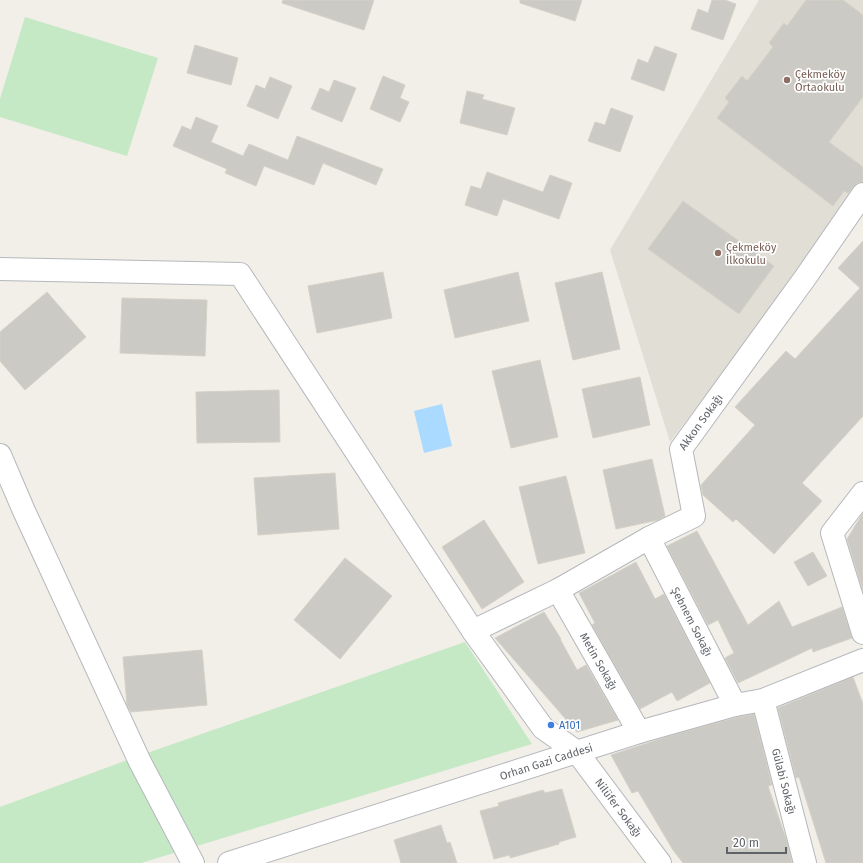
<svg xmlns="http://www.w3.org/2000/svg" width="863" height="863" font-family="'Fira Sans',sans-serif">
<rect width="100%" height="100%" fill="#f1efe8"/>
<polygon fill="#e1ded6" points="759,0 863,0 863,192 670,442 610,250"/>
<g fill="#c5e8c5">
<polygon points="25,17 158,58 127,156 0,117 0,99"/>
<polygon points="465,642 532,744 141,863 0,863 0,807 130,759"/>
</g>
<polygon fill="#aadaff" points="442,404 452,446 424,453 414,411"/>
<g fill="#cccac5" stroke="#d6d1c6">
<polygon points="283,0 374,0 364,30 282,3"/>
<polygon points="520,0 582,0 575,21 520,3"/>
<polygon points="712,0 725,0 736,4 723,40 691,29 698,9 708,13"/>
<polygon points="806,0 843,0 863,15 863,97 829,142 863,167 863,182 857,183 848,193 844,191 833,206 717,118 729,102 725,98 742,76 747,81 773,47 769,43 784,23 787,26"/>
<polygon points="195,45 238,58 231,85 187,73"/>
<polygon points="655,46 677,54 664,91 631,79 638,59 648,63"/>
<polygon points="383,76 405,85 400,98 409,102 400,122 370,109"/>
<polygon points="270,77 292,86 278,119 247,106 256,85 265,89"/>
<polygon points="334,80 356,88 342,122 311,109 320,88 329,92"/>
<polygon points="467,91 484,95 482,99 515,108 507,135 460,123"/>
<polygon points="611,108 633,116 620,152 588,141 595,122 605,125"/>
<polygon points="196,117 218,126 211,142 243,156 249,144 288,160 297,136 383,169 376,185 323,163 314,185 264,166 256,186 225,173 227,169 173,146 182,126 191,130"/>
<polygon points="487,172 543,192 550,175 572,183 559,219 503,199 497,216 465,205 471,186 481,189"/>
<polygon points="683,201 774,266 739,314 648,249"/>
<polygon points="863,241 863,416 802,483 822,501 774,554 736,519 733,522 703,495 701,485 755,425 735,407 786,351 795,359 860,288 838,268"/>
<polygon points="383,272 392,318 317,333 308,286"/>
<polygon points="518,272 529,321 455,338 444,290"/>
<polygon points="602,272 620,349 573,360 555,283"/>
<polygon points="47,292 86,337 25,390 0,361 0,332"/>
<polygon points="122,298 207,300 205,356 120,353"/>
<polygon points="540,360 558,437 511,448 492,371"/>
<polygon points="640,377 650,425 593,438 582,389"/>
<polygon points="279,390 280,442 197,443 196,392"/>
<polygon points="652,459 665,516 658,520 616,529 603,470"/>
<polygon points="335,473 339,529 258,535 254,478"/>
<polygon points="566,476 585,553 538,564 519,487"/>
<polygon points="863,513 863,591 847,539"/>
<polygon points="484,520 524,582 482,609 442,547"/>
<polygon points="697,531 748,625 779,601 792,627 842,607 852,638 813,652 812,648 738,683 725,658 734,653 718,620 708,625 667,546"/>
<polygon points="813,552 827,576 808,586 794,562"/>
<polygon points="345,558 392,596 340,659 294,620"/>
<polygon points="636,562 655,599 664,594 710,683 677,701 672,692 640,709 592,625 595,623 579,593"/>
<polygon points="544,612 561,639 560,639 577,670 586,665 618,720 577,732 495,638"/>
<polygon points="202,650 207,705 131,712 127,705 123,657"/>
<polygon points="853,677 863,704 863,863 826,863 799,777 796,778 778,708"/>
<polygon points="754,714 772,785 768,786 787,842 792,863 683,863 673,850 638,791 632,793 611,755 669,736 738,717"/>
<polygon points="562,789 576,837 559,842 559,844 510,858 510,855 494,859 480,811 499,806 498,803 543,790 545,793"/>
<polygon points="441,825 447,843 450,842 457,863 401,863 394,840"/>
</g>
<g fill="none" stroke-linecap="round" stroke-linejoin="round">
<defs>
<g id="minor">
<path id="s1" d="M0,269L240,274L473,631L543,728L577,752L660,863"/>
<polyline points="0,455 24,511 140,762 193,863"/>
<polyline points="863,493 832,533 863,633"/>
<path id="s2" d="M649,538L735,705"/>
<path id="s3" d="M558,590L639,732"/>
<path id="s4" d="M473,631L558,590L649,538L694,516L681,449L805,278L863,194"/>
<path id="s5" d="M763,700L805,863"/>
<path id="s6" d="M229,863L639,732L735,705L763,700L863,660"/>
</g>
</defs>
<use href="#minor" stroke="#b5b8bc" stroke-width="24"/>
<use href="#minor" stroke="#fff" stroke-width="22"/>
</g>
<g fill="#8d6e63" stroke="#fff" stroke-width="1.5">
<circle cx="787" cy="80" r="4"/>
<circle cx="718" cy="253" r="4"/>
</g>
<circle fill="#3f7fe0" stroke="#fff" stroke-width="1.5" cx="551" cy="725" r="4"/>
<g text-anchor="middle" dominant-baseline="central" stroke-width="3.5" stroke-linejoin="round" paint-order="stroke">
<g font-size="11" fill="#785e54" stroke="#fff" text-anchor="start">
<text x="795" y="74">Çekmeköy<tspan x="795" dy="13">Ortaokulu</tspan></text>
<text x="726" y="247">Çekmeköy<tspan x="726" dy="13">İlkokulu</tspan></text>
</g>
<g font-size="11" fill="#5f6368" stroke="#fff">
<text stroke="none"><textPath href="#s4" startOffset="351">Akkon Sokağı</textPath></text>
<text stroke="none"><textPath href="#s2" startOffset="94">Şebnem Sokağı</textPath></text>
<text stroke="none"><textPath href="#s3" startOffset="82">Metin Sokağı</textPath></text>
<text stroke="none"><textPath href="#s6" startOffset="333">Orhan Gazi Caddesi</textPath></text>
<text stroke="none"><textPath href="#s5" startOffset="84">Gülabi Sokağı</textPath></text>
<text stroke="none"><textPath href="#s1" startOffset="897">Nilüfer Sokağı</textPath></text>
</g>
<g font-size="11" fill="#366cbe" stroke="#fff" text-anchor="start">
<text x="559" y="725">A101</text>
</g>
</g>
<path d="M727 847v6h59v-6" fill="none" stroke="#5f6368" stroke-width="2"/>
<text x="733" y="847" font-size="12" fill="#5f6368" stroke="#ffffff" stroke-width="3" paint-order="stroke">20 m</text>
</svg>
